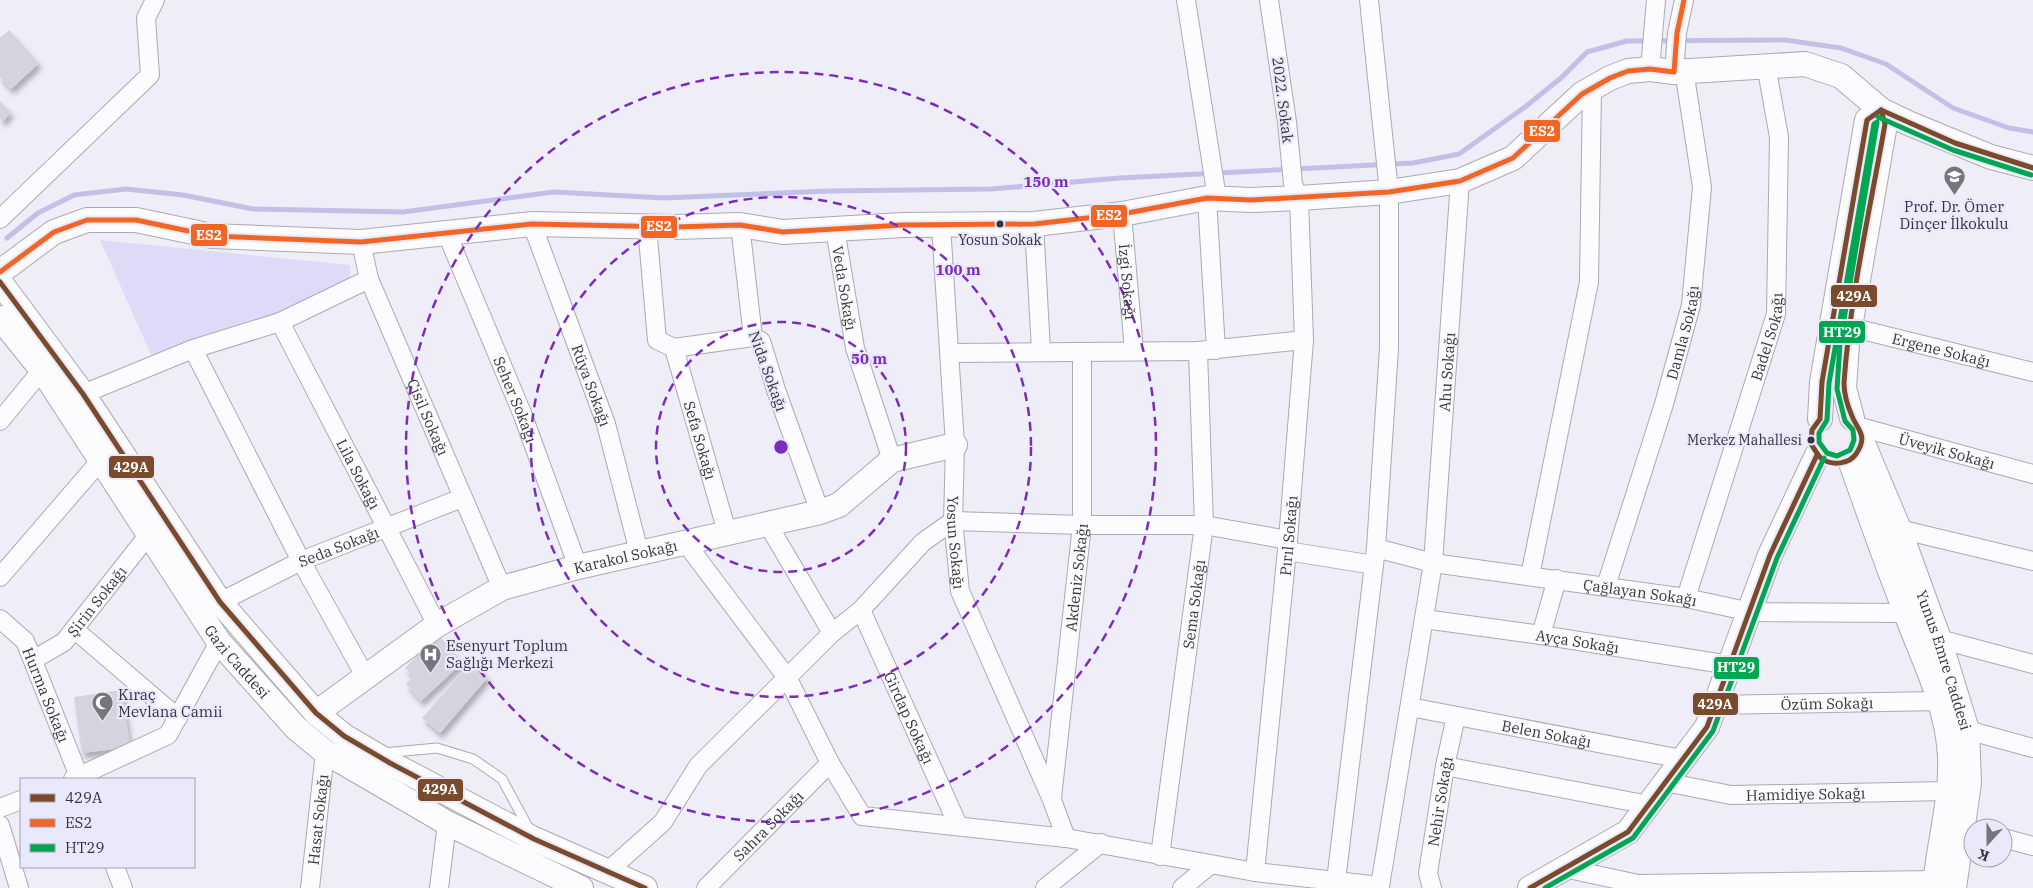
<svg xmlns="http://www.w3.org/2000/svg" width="2033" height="888" font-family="'IBM Plex Serif',serif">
<defs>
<filter id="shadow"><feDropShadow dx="3" dy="5.5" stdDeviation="2.5" flood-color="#0004"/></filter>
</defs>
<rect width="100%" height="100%" fill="#eeedf8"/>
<polygon fill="#dedbf9" points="100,240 350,265 350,286 153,359"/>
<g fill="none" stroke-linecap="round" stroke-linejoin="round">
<polyline stroke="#c3c0e8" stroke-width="5" points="7,238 38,213 74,195 126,189 183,195 253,209 403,212 554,192 664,198 829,191 991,189 1120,178 1413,163 1459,154 1525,107 1561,78 1587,52 1627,41 1785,40 1841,48 1886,64 1953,108 2009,128 2033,132"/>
</g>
<g fill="#d5d4de" filter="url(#shadow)">
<polygon points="9,30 39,63 11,89 0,77 0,38"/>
<polygon points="0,101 11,112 3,121 0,118"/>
<polygon points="439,636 463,662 421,701 406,684 413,677 405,668 416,657 414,654 424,646 426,648"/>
<polygon points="471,662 488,677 440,733 422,718"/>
<polygon points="122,690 130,747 82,753 74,697"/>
</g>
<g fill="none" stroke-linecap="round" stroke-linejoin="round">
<defs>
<polyline id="lane" points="383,753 437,748 473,759 502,779 529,829"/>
<g id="street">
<polyline points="1186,0 1217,198"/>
<polyline points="1650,69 1656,0"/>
<polyline points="1674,72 1677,33 1684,0"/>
<polyline points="1207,198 1216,350"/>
<path id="s1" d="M1122,214L1134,350"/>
<polyline points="0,219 150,75 146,18 155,0"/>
<path id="s2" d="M532,224L606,424L639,552"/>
<polyline points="1034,224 1041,351"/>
<polyline points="740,225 753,337 761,341 776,390 820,512"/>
<path id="s3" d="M941,225L955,445L953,521L960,591L1052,800L1066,838"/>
<polyline points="647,226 657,340 674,348 753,337"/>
<path id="s4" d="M835,229L855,348L892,460"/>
<path id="s5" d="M447,234L522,413L578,567"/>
<path id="s6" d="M361,242L369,279L502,588"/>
<path id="s7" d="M280,322L437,625"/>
<path id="s8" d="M1850,327L2033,372"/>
<path id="s9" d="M674,348L727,532"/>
<polyline points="193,349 301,561 365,676"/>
<polyline points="950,353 1198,351 1304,340"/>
<polyline points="83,394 193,349 280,322 369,279"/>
<polyline points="0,421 42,370"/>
<path id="s10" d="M1860,427L2033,474"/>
<polyline points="767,523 832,633"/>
<polyline points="1899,529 2033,561"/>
<path id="s11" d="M685,542L788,679L830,763L862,816L1066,838L1255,872L1380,886L1433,563L1460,181"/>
<path id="s12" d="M1376,548L1433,563L1686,598L1751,612L1906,613"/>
<polyline points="1287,551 1374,565"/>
<polyline points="1530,576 1589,282 1592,88"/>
<polyline points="0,577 100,461"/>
<path id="s13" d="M1606,586L1664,404L1691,305L1702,187L1684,70"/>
<path id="s14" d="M1686,598L1776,314L1779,137L1766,65"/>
<path id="s15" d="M220,602L301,561L462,498"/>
<path id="s16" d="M861,610L958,825"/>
<path id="s17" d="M0,619L25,641L80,779"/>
<path id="s18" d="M1424,619L1541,635L1730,665"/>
<polyline points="74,629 178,718"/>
<polyline points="1541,635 1557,579"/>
<polyline points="1939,639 2033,664"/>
<path id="s19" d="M33,660L64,642L150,533"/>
<path id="s20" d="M1715,705L1939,701"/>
<path id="s21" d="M1410,707L1682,759"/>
<polyline points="1967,730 2033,748"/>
<polyline points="1445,766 1649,805"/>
<polyline points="73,779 168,735 219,642"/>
<path id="s22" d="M1665,782L1731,795L1949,791"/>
<path id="s23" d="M1052,798L1082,525V352"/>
<polyline points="0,808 21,800"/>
<polyline points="0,825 19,888"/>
<polyline points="2003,838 2033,846"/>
<path id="s24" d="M1160,856L1204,525L1198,351"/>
<polyline points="115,867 123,888"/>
<polyline points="1564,868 1638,884 1936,880"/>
<polyline points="608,871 663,822 698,766 832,633 861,610 923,542 953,521 1082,525 1204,525 1288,540"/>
<path id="s25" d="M1255,872L1288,540L1304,340L1299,198L1293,184L1287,122L1269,0"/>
<path id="s26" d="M310,888L325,752"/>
<polyline points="439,888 447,823"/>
<path id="s27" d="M706,888L830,763"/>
<polyline points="1045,888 1101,843"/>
<polyline points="1182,888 1210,865"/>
<polyline points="1327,888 1336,881 1376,548 1389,348 1389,192 1369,0"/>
<path id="s28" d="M1432,888L1428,873L1445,766L1456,716"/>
</g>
<g id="secondary">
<polyline points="0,272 54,232 87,220 136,220 212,236 361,242 532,224 675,227 740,225 783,232 903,225 1034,224 1122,214 1207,198 1251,200 1299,198 1389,192 1460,181 1513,158 1582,94 1610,78 1628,71 1650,69 1674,72 1805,64 1841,76 1881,110 1908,123 1991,157 2033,168"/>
<polyline points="0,282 83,394 220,602 316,713 344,736 390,763 534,839 645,888"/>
<path id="s29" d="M0,318L42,370L219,642L296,728L325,752L447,823L581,888"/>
<polyline points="1852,418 1844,388 1847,344 1885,124 1881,110"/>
<polyline points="1820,419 1822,382 1867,120 1881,110"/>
<path id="s30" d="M1862,441L1899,529L1939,639L1967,730L1969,783L1954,888"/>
<path d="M1850,460C1868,511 1886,562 1906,613C1923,660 1948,706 1950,757C1952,801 1938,844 1935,888"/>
<path id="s31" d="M316,713L437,625L502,588L578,567L820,512L839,505L892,460L955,445"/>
<polyline points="1530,888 1628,832 1707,727 1770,555 1817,455"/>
</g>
</defs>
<use href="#lane" stroke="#aaaab3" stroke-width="11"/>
<use href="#street" stroke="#aaaab3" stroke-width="20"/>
<use href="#secondary" stroke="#aaaab3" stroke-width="26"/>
<use href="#lane" stroke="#fcfcfe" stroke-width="9"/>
<use href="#street" stroke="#fcfcfe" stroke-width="18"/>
<use href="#secondary" stroke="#fcfcfe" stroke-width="24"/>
<defs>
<g id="bus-1">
<path d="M1881,110L1885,124C1870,210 1850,296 1844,383C1844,393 1848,407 1852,416C1857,430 1869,435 1856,454C1849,464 1833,466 1822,459C1818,456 1814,448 1811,444L1812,430L1820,419L1822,382L1867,120Z"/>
<polyline points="1881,110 1955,143 2033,168"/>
<polyline points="0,282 83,394 220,602 316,713 344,736 390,763 534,839 645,888"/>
<polyline points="1530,888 1628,832 1707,727 1770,555 1817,455"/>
</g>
<polyline id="bus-2" points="0,272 54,232 87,220 136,220 212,236 361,242 532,224 675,227 740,225 783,232 903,225 1034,224 1122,214 1207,198 1251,200 1389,192 1460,181 1513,158 1582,94 1610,78 1628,71 1650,69 1674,72 1677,33 1684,0"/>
<g id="bus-3">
<polyline points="1878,117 1953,150 2031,175"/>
<polygon points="1877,122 1840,343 1837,389 1845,421 1853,430 1854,440 1850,450 1837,456 1827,453 1819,442 1819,433 1827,420 1829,383 1874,124"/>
<polyline points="1545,888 1633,838 1713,731 1777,558 1824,458"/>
</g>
</defs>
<use href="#bus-1" stroke="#eae9fc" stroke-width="9"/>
<use href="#bus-2" stroke="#eae9fc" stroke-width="9"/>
<use href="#bus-3" stroke="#eae9fc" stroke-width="9"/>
<use href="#bus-1" stroke="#7a4b2a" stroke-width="5"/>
<use href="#bus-2" stroke="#f26522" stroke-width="5"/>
<use href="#bus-3" stroke="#00a651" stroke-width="5"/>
</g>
<g fill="none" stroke="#7b2cbf" stroke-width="2.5" stroke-dasharray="9 6">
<circle cx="781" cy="447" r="125"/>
<circle cx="781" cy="447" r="250"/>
<circle cx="781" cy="447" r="375"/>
</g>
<defs>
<symbol id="school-pin" viewBox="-11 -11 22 30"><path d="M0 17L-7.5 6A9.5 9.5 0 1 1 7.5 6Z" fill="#76757f" stroke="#eae9fc"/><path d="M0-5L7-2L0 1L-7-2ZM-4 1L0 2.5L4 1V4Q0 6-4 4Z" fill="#fff"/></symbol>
<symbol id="hospital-pin" viewBox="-11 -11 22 30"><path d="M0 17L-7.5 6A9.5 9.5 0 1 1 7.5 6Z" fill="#76757f" stroke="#eae9fc"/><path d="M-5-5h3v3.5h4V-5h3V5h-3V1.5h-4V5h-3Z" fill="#fff"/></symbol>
<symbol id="mosque-pin" viewBox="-11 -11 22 30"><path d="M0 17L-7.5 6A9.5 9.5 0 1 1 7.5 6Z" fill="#76757f" stroke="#eae9fc"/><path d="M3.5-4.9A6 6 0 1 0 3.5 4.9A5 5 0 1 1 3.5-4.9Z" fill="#fff"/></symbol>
</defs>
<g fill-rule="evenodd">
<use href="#school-pin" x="1942" y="164" width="25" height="34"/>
<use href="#hospital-pin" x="418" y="642" width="25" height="34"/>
<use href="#mosque-pin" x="90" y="690" width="25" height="34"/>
</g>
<g fill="#36353e" stroke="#eae9fc" stroke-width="2">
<circle cx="1000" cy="224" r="4.5"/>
<circle cx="1811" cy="440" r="4.5"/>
</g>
<g text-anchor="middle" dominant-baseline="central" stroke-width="4.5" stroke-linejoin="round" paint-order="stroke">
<g font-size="14" fill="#36353e" stroke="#eae9fc">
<text x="1000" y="240">Yosun Sokak</text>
<text x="1802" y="440" text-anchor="end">Merkez Mahallesi</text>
</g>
<g font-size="15" fill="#36353e" stroke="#eae9fc">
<text transform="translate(1283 100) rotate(83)">2022. Sokak</text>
<text stroke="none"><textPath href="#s1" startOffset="68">İzgi Sokağı</textPath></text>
<text stroke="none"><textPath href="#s4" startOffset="60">Veda Sokağı</textPath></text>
<text stroke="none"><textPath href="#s13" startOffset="265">Damla Sokağı</textPath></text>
<text stroke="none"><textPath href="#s14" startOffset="274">Badel Sokağı</textPath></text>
<text stroke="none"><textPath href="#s8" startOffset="94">Ergene Sokağı</textPath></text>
<text transform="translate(768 371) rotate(70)">Nida Sokağı</text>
<text stroke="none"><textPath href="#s11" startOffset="1369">Ahu Sokağı</textPath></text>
<text stroke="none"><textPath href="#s2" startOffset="172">Rüya Sokağı</textPath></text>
<text stroke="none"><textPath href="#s5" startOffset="179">Seher Sokağı</textPath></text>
<text stroke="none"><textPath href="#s6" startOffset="188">Çisil Sokağı</textPath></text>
<text stroke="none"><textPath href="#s9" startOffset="96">Sefa Sokağı</textPath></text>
<text stroke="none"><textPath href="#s10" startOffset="90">Üveyik Sokağı</textPath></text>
<text stroke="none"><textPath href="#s7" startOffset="171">Lila Sokağı</textPath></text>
<text stroke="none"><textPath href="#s25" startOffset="338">Pırıl Sokağı</textPath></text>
<text stroke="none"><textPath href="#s3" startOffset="318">Yosun Sokağı</textPath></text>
<text stroke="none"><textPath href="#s15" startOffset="131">Seda Sokağı</textPath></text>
<text stroke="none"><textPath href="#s31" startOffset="352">Karakol Sokağı</textPath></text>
<text stroke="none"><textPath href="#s23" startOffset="222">Akdeniz Sokağı</textPath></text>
<text stroke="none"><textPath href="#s12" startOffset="268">Çağlayan Sokağı</textPath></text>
<text stroke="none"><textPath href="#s19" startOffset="88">Şirin Sokağı</textPath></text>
<text stroke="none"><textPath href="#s24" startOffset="254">Sema Sokağı</textPath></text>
<text stroke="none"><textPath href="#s18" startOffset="155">Ayça Sokağı</textPath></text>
<text stroke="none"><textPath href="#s29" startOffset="418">Gazi Caddesi</textPath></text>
<text stroke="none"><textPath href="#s30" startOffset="234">Yunus Emre Caddesi</textPath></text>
<text stroke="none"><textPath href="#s17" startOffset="91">Hurma Sokağı</textPath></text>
<text stroke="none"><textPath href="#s20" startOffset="112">Özüm Sokağı</textPath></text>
<text stroke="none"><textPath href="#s16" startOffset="118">Girdap Sokağı</textPath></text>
<text stroke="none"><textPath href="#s21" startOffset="139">Belen Sokağı</textPath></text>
<text stroke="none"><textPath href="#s22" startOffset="142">Hamidiye Sokağı</textPath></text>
<text stroke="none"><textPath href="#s28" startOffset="88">Nehir Sokağı</textPath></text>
<text stroke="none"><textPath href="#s26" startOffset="69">Hasat Sokağı</textPath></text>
<text stroke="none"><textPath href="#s27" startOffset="88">Sahra Sokağı</textPath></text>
</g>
<g font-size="15" fill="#36353e" stroke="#eae9fc" text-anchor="start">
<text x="1954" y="206" text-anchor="middle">Prof. Dr. Ömer<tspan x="1954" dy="17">Dinçer İlkokulu</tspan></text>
<text x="446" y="645">Esenyurt Toplum<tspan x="446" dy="17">Sağlığı Merkezi</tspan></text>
<text x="118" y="694">Kıraç<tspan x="118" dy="17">Mevlana Camii</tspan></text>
</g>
</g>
<circle cx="781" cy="447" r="8" fill="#7b2cbf" stroke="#eae9fc" stroke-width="2.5"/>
<g font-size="15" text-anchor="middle" font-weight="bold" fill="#7b2cbf" stroke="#eae9fc" stroke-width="4.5" stroke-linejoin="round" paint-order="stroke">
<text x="1046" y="187">150 m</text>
<text x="958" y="275">100 m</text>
<text x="869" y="364">50 m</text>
</g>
<g stroke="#eae9fc" stroke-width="2">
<rect x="1523" y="119" width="38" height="24" rx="5" fill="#f26522"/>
<rect x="1090" y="204" width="38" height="24" rx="5" fill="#f26522"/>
<rect x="640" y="215" width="38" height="24" rx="5" fill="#f26522"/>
<rect x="190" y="223" width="38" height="24" rx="5" fill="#f26522"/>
<rect x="1830" y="284" width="48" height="24" rx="5" fill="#7a4b2a"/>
<rect x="1818" y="320" width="48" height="24" rx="5" fill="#00a651"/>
<rect x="108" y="455" width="47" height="24" rx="5" fill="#7a4b2a"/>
<rect x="1713" y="656" width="47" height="24" rx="5" fill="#00a651"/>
<rect x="1692" y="692" width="47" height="24" rx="5" fill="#7a4b2a"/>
<rect x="417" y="778" width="47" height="24" rx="5" fill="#7a4b2a"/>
</g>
<g font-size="14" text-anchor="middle" font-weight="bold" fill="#fff">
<text x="1542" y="136">ES2</text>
<text x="1109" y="220">ES2</text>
<text x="659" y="231">ES2</text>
<text x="209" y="240">ES2</text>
<text x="1854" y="301">429A</text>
<text x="1842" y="337">HT29</text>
<text x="131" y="472">429A</text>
<text x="1736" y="672">HT29</text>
<text x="1715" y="709">429A</text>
<text x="440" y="794">429A</text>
</g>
<rect x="20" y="778" width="175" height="90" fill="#eae9fc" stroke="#a2a1b0"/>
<rect x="30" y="794" width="25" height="8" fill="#7a4b2a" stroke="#a2a1b0"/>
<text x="65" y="803" font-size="15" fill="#36353e">429A</text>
<rect x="30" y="819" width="25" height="8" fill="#f26522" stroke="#a2a1b0"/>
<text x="65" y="828" font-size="15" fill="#36353e">ES2</text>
<rect x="30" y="844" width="25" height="8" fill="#00a651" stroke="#a2a1b0"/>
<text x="65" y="853" font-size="15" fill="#36353e">HT29</text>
<g transform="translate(1988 843) rotate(201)"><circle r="24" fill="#eae9fc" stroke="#a2a1b0"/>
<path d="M0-4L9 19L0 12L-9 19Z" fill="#76757f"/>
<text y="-8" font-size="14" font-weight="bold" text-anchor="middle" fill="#36353e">K</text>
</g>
</svg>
